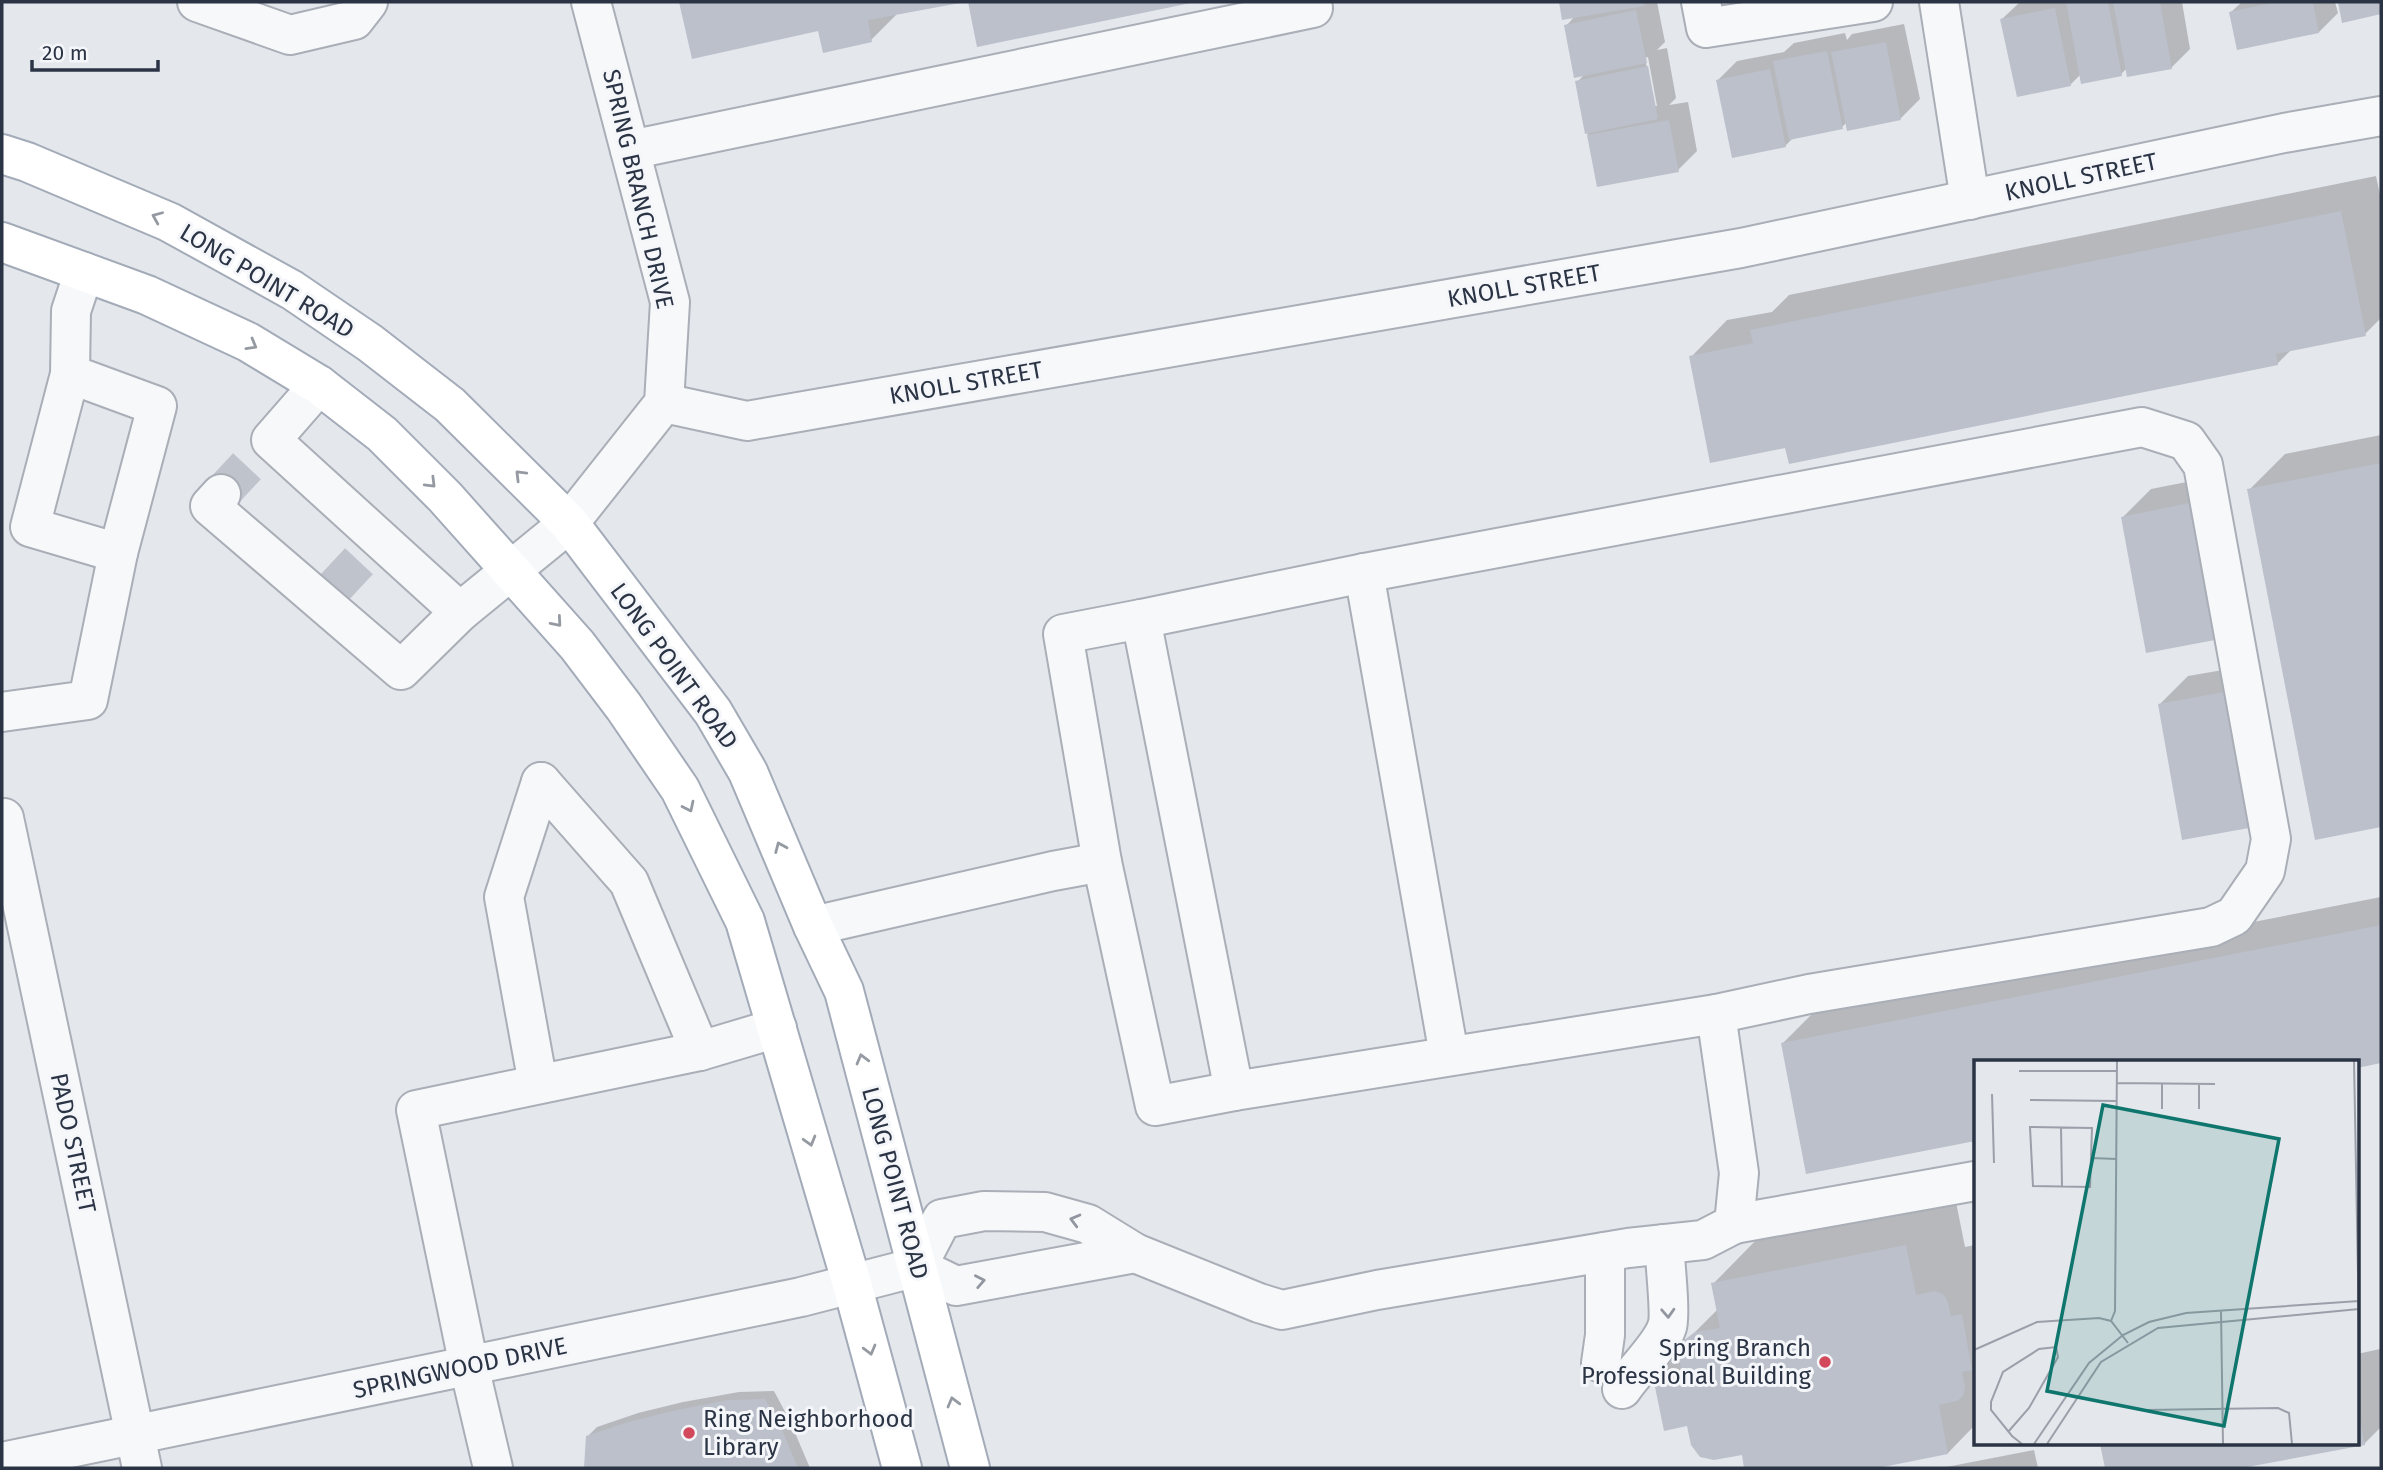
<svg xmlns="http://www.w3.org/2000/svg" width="2383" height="1470" font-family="'Fira Sans',sans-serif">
<rect width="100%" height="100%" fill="#e4e7ec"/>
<g fill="#0003" fill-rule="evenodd">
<polygon points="681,2 957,2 898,13 871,40 820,28 694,57"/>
<polygon points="970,2 1188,2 978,45"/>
<path d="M1561,2H1657L1665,42L1657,50L1667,48L1676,98L1669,105L1688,102L1697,151L1678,170L1598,185L1577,82L1585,74L1566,26L1575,16L1564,18ZM1648,57L1657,106H1654L1645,58Z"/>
<polygon points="2020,2 2182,2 2190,49 2171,68 2127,68 2121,74 2081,74 2070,85 2002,19"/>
<polygon points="2242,2 2335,2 2338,13 2319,32 2231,12"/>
<polygon points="1904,24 1920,99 1901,118 1847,122 1842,127 1794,137 1785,146 1718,80 1737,61 1784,52 1794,43 1845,33 1847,40 1852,34"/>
<polygon points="2376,176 2381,199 2381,318 2365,334 2292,349 2277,364 1787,446 1691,357 1727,320 1772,312 1789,295"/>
<polygon points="2381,435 2381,825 2316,838 2249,490 2285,454"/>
<polygon points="2217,476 2242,610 2214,638 2123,517 2151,489"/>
<polygon points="2252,665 2276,798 2248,826 2160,704 2188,676"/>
<polygon points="2381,897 2381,1061 2357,1066 2357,1062 1975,1062 1975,1140 1808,1172 1783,1043 1819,1007"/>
<polygon points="1955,1197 1965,1247 1975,1245 1975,1425 1948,1453 1869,1468 1746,1468 1743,1453 1689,1424 1655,1378 1680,1353 1685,1342 1718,1309 1713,1284 1762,1234"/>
<polygon points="2380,1349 2381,1427 2364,1444 2233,1468 2106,1468 2102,1444 2357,1444 2357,1354"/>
<polygon points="774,1391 790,1421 810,1468 586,1468 587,1437 597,1427 638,1413 683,1402 739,1392"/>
<polygon points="2034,1450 2038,1468 1941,1468"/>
</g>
<g fill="#bbc0ca">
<polygon points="679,2 960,2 960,3 868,20 872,42 823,53 818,31 692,59"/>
<polygon points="968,2 1191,2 1191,3 977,47"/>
<polygon points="1559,2 1644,2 1645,6 1562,20"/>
<polygon points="2066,2 2108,2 2122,76 2081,84"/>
<polygon points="2113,2 2160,2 2172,69 2127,77"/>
<polygon points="2276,2 2313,2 2319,33 2237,50 2229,12"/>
<polygon points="2338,2 2381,2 2381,14 2342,23"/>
<polygon points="2055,8 2071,86 2017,97 2000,19"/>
<polygon points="1636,10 1647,63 1574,78 1564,25"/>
<polygon points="1886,42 1901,120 1847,131 1831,52"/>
<polygon points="1827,51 1843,129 1789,140 1773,61"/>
<polygon points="1648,66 1658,119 1585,134 1575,81"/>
<polygon points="1770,69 1786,147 1732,158 1716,80"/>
<polygon points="1669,120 1679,172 1597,187 1587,135"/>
<polygon points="2341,211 2366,336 2276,354 2278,365 1789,464 1785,448 1710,463 1689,356 1753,343 1750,330"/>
<polygon points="2381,463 2381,827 2315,840 2247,489"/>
<polygon points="2189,503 2215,640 2146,653 2121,517"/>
<polygon points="2224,692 2249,828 2182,840 2158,704"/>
<polygon points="2381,925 2381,1063 2357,1068 2357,1062 1975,1062 1975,1141 1806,1174 1781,1043"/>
<polygon points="1906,1245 1916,1295 1935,1291 1943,1294 1947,1300 1951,1316 1962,1314 1972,1370 1962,1372 1965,1387 1963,1396 1957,1401 1939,1405 1948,1454 1878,1468 1744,1468 1742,1455 1714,1460 1700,1457 1691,1445 1687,1426 1664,1431 1653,1377 1682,1372 1678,1354 1683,1341 1695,1332 1720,1328 1711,1283"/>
<polygon points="765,1399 782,1430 798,1468 584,1468 586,1436 628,1422 672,1411 728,1400"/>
<polygon points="2357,1407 2365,1445 2242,1468 2105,1468 2100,1444 2357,1444"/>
</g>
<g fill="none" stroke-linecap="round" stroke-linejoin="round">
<g stroke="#bfc3cb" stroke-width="38" stroke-dasharray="38 19" stroke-linecap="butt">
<polyline points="221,494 250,463"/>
<polyline points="333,589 362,558"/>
</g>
<defs>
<g id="minor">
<polyline points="197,2 290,35 354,20 368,2"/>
<polyline points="1701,2 1706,28 1873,2"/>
<polyline points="1939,2 1970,200"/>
<polyline points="630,150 1313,8"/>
<polyline points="70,374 157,406 118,553 30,527 70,374 71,311 84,272"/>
<polyline points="319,385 271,440 460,612 569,523 664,403 670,302 591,2"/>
<polyline points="664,403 747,421 1741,248 2284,133 2381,116"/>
<polygon points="2142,427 2186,441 2203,465 2271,839 2265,871 2234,916 2211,927 1809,994 1716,1014 1234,1091 1141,619 1364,573"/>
<polyline points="221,494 210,506 401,670 460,612"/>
<polyline points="1364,573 1449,1055"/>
<polyline points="1141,619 1063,634 1102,862 1155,1106 1234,1091"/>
<polyline points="2,712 88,700 118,553"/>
<polyline points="541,782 629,882 700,1051 777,1028"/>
<polyline points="4,818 142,1468"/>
<polyline points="813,926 1053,871 1102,862"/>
<polyline points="538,1084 504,897 541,782"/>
<polyline points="1734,1224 1975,1181"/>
<polyline points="917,1267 942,1219 984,1211 1045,1212 1088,1224 1135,1253 1259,1303 1282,1310 1377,1290 1628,1248 1703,1240 1734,1224 1739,1173 1716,1014"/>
<polyline points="917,1267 956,1286 1135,1253"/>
<polyline points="1601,1363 1605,1335 1605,1252"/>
<path d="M1622,1389C1634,1371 1661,1346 1667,1327C1671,1316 1665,1260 1664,1244"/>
<polyline points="2,1462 801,1297 917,1267"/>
<polyline points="493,1468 469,1366 416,1110 700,1051"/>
</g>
<g id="major">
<polyline points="2,154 27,162 169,222 292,290 370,343 450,405 569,523 713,712 748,772 813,926 844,991 970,1468"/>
<polyline points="2,242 147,295 248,342 319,385 382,434 445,497 577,645 624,707 680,789 745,921 852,1284 902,1468"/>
</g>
</defs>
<use href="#minor" stroke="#a9aeb7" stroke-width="42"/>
<use href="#major" stroke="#a3abb8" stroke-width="42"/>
<use href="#minor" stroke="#f7f8fa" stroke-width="38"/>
<use href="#major" stroke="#fff" stroke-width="38"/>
</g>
<defs><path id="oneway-chevron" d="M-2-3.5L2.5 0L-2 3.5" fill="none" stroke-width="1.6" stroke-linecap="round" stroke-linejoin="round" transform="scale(1.75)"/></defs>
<g stroke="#959aa2">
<use href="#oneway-chevron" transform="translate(157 217) rotate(-157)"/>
<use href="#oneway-chevron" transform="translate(252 345) rotate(30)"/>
<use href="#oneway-chevron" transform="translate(520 475) rotate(-135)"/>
<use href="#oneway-chevron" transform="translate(431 483) rotate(45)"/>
<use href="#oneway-chevron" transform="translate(557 622) rotate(49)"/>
<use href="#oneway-chevron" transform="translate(689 807) rotate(64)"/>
<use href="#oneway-chevron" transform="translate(780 847) rotate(-113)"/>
<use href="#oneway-chevron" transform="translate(862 1059) rotate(-105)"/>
<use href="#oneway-chevron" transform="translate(810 1141) rotate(74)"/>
<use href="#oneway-chevron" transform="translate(870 1350) rotate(75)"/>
<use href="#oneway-chevron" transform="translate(953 1402) rotate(-105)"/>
</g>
<g stroke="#9196a0">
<use href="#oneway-chevron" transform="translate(1075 1220) rotate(-165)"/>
<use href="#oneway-chevron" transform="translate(980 1281) rotate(-11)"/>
<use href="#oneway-chevron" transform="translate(1668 1313) rotate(87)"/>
</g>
<g fill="#d1495b" stroke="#f4f6f9" stroke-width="2.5">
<circle cx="1825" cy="1362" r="7"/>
<circle cx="689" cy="1433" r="7"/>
</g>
<g text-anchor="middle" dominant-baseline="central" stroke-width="6" stroke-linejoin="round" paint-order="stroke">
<g font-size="24" fill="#2b3445" stroke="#f4f6f9">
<text transform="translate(2081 177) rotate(-12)">KNOLL STREET</text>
<text transform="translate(638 189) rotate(77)">SPRING BRANCH DRIVE</text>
<text transform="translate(267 281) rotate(31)">LONG POINT ROAD</text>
<text transform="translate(1524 286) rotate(-10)">KNOLL STREET</text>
<text transform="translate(966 383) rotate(-10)">KNOLL STREET</text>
<text transform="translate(674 666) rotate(54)">LONG POINT ROAD</text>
<text transform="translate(73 1143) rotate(78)">PADO STREET</text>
<text transform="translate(895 1183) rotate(75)">LONG POINT ROAD</text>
<text transform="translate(460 1368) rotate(-12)">SPRINGWOOD DRIVE</text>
</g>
<g font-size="24" fill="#2b3445" stroke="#f4f6f9" text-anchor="end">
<text x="1811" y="1348">Spring Branch<tspan x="1811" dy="28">Professional Building</tspan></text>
<text x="703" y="1419" text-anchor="start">Ring Neighborhood<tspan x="703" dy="28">Library</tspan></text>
</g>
</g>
<g transform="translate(1974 1060)">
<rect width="385" height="385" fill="#e4e7ec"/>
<path fill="none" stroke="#9a9fa9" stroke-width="2" d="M380,1L385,268M45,11H143M143,23L241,24M188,24V49M18,34L20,103M56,40L143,41M225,49V24M56,67L118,68L116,127L59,126ZM87,67L88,127M117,98L143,99M247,251L249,384M137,261L141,251L143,1M0,290L63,262L125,258L137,261L154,283M172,350L304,348L315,353L318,384M34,372L55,348L84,297L82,287L65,289L29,312L17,342V350L38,376L48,384M60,384L115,303L149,275L175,262L212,253L385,241M73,384L127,302L184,268L385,249"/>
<path fill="#0f766e" fill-opacity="0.15" stroke="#0f766e" stroke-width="3.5" d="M129,45L305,79L250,366L73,331Z"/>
<rect width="385" height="385" fill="none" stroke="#2b3445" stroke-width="3.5"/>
</g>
<rect width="2383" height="1470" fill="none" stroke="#2b3445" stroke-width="7"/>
<path d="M32 60v10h126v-10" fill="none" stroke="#2b3445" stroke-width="3.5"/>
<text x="42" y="60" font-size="21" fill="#2b3445" stroke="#f4f6f9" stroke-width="5" paint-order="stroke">20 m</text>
</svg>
